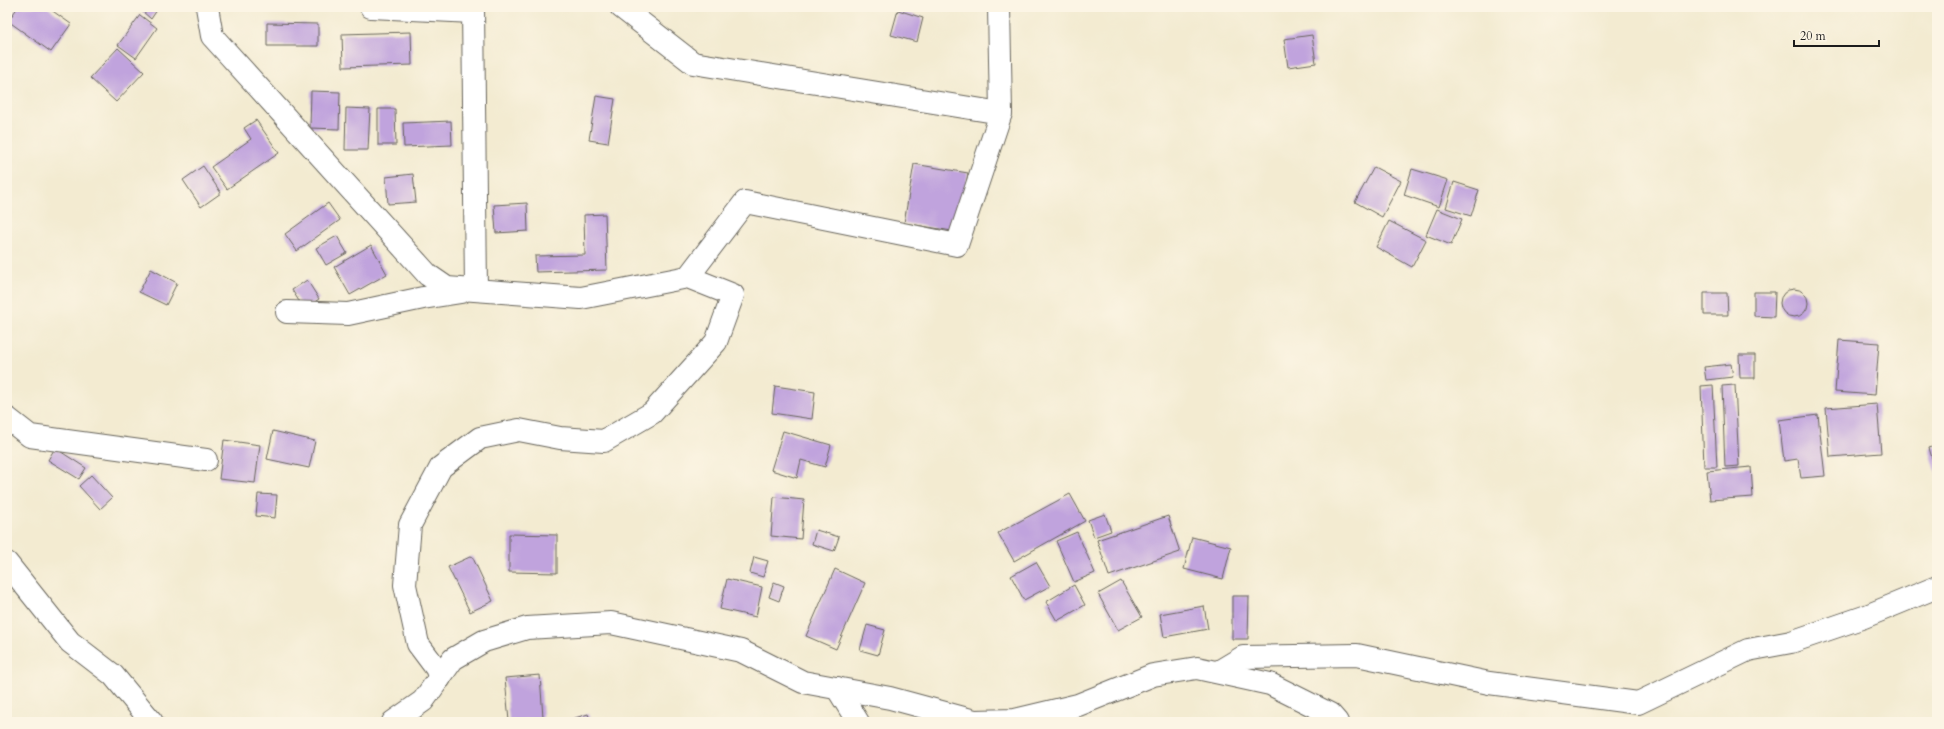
<svg xmlns="http://www.w3.org/2000/svg" width="1944" height="729" font-family="Cardo,serif">
<rect width="100%" height="100%" fill="#fcf5e5"/>
<filter id="ink" filterUnits="userSpaceOnUse"><feTurbulence type="fractalNoise" baseFrequency=".025" numOctaves="2"/><feDisplacementMap in="SourceGraphic" scale="8" xChannelSelector="R" yChannelSelector="G"/><feConvolveMatrix kernelMatrix="1 2 1 2 8 2 1 2 1" color-interpolation-filters="sRGB"/></filter>
<filter id="wash" filterUnits="userSpaceOnUse"><feTurbulence type="fractalNoise" baseFrequency=".012" numOctaves="4" result="noise"/><feDisplacementMap in="SourceGraphic" scale="16" xChannelSelector="R" yChannelSelector="G"/><feGaussianBlur stdDeviation="0.9" result="paint"/><feColorMatrix in="noise" values="0 0 0 0 0 0 0 0 0 0 0 0 0 0 0 0 0 1.4 0 .05"/><feComposite in="paint" operator="in"/></filter>
<g filter="url(#wash)">
<rect width="100%" height="100%" fill="#f3ebd1"/>
<g id="blocks">
<g fill="#c0a3dd">
<polygon points="18,7 47,7 71,24 51,52 8,21"/>
<polygon points="145,7 159,7 151,19 142,11"/>
<polygon points="898,10 923,18 917,42 891,35"/>
<polygon points="140,15 157,28 136,58 118,45"/>
<polygon points="267,23 318,24 318,46 267,46"/>
<polygon points="411,32 412,65 343,67 342,34"/>
<polygon points="1312,35 1316,63 1288,67 1284,39"/>
<polygon points="118,48 144,72 116,102 90,78"/>
<polygon points="311,91 340,92 339,129 310,128"/>
<polygon points="596,96 615,99 608,143 589,140"/>
<polygon points="346,108 370,109 368,150 345,150"/>
<polygon points="378,109 395,109 396,145 378,145"/>
<polygon points="256,120 279,153 227,189 211,167 251,139 244,128"/>
<polygon points="451,121 452,145 404,147 403,123"/>
<polygon points="914,164 968,173 958,232 904,223"/>
<polygon points="203,166 221,193 201,207 183,180"/>
<polygon points="1374,167 1401,181 1382,217 1355,202"/>
<polygon points="1412,169 1448,180 1439,207 1404,195"/>
<polygon points="413,174 416,202 388,204 386,177"/>
<polygon points="1454,182 1479,190 1471,216 1446,208"/>
<polygon points="328,203 340,220 297,251 285,234"/>
<polygon points="527,203 528,231 496,233 494,205"/>
<polygon points="1437,209 1462,219 1451,245 1426,235"/>
<polygon points="605,214 607,270 536,272 535,256 585,255 584,215"/>
<polygon points="1389,221 1426,240 1412,267 1376,247"/>
<polygon points="337,236 347,253 326,265 316,248"/>
<polygon points="371,245 387,274 350,295 334,267"/>
<polygon points="151,269 177,283 166,305 139,292"/>
<polygon points="307,280 319,299 304,309 292,290"/>
<circle cx="1794" cy="303" r="14"/>
<polygon points="1754,292 1775,292 1774,317 1754,316"/>
<polygon points="1704,293 1727,293 1728,315 1704,315"/>
<polygon points="1839,340 1879,343 1875,395 1835,392"/>
<polygon points="1739,355 1755,355 1755,378 1740,378"/>
<polygon points="1731,364 1733,377 1706,380 1704,367"/>
<polygon points="1713,385 1717,467 1704,467 1701,386"/>
<polygon points="1735,385 1739,466 1725,467 1722,386"/>
<polygon points="775,386 815,392 812,419 772,413"/>
<polygon points="1877,404 1881,453 1830,457 1826,408"/>
<polygon points="1818,415 1825,476 1801,478 1798,459 1784,461 1779,420"/>
<polygon points="273,431 315,441 309,468 267,459"/>
<polygon points="783,431 831,445 825,467 801,460 797,478 771,470"/>
<polygon points="224,440 260,445 255,483 219,479"/>
<polygon points="1937,445 1937,475 1929,448"/>
<polygon points="55,448 86,468 79,479 48,460"/>
<polygon points="1751,467 1753,497 1710,500 1707,471"/>
<polygon points="91,475 112,498 100,509 79,486"/>
<polygon points="258,494 277,495 275,518 256,516"/>
<polygon points="1070,494 1085,521 1014,561 998,533"/>
<polygon points="774,497 804,500 801,539 771,536"/>
<polygon points="1105,514 1111,531 1094,537 1088,520"/>
<polygon points="1168,516 1180,552 1109,576 1097,540"/>
<polygon points="816,530 839,537 834,551 812,544"/>
<polygon points="1077,532 1095,573 1074,582 1056,541"/>
<polygon points="509,534 557,535 557,573 509,572"/>
<polygon points="1192,537 1231,547 1223,579 1184,569"/>
<polygon points="472,556 493,601 470,612 448,567"/>
<polygon points="754,557 768,561 763,577 750,573"/>
<polygon points="1036,562 1050,586 1024,600 1011,576"/>
<polygon points="835,569 865,583 836,649 806,636"/>
<polygon points="727,579 762,587 756,617 720,609"/>
<polygon points="1121,581 1142,617 1118,630 1098,594"/>
<polygon points="774,582 784,586 779,601 769,597"/>
<polygon points="1074,585 1085,605 1057,621 1046,602"/>
<polygon points="1232,596 1249,596 1248,639 1232,639"/>
<polygon points="1204,606 1208,629 1164,637 1160,614"/>
<polygon points="867,625 885,630 878,655 860,650"/>
<polygon points="540,675 543,718 509,721 505,678"/>
<polygon points="588,714 591,722 562,722"/>
</g>
</g>
</g>
<g filter="url(#ink)">
<use href="#blocks" fill-opacity="0" stroke="#67645b" stroke-width="1"/>
<g fill="none" stroke-linecap="round" stroke-linejoin="round">
<defs>
<g id="minor">
<polyline points="207,7 212,36 428,275 447,288 581,298 688,277 733,295 716,342 652,413 604,441 560,438 519,430 480,438 441,467 410,525 405,585 418,644 436,668 440,678"/>
<polyline points="371,7 473,12"/>
<polyline points="473,7 476,290"/>
<polyline points="621,7 693,63 1001,113 957,245 745,202 688,277"/>
<polyline points="999,7 1001,113"/>
<polyline points="287,312 348,314 423,298 461,292"/>
<polyline points="7,418 30,436 206,460"/>
<polyline points="7,563 70,642 113,675 152,722"/>
<polyline points="1218,672 1243,657 1357,655 1489,683 1638,703 1748,650 1791,642 1864,617 1937,587"/>
<polyline points="837,688 858,722"/>
<polyline points="393,722 423,701 453,659 484,641 527,628 611,623 741,651 803,682 890,698 975,721 1015,720 1078,705 1153,675 1197,668 1270,684 1330,714 1337,722"/>
</g>
</defs>
<use href="#minor" stroke="#67645b" stroke-width="24"/>
<use href="#minor" stroke="#fff" stroke-width="22"/>
</g>
</g>
<rect width="1944" height="729" fill="none" stroke="#fcf5e5" stroke-width="24"/>
<path d="M1794 40v6h85v-6" fill="none" stroke="#1c1c1c" stroke-width="2"/>
<text x="1800" y="40" font-size="12" fill="#1c1c1c" stroke="#fcf5e5" stroke-width="3" paint-order="stroke">20 m</text>
</svg>
